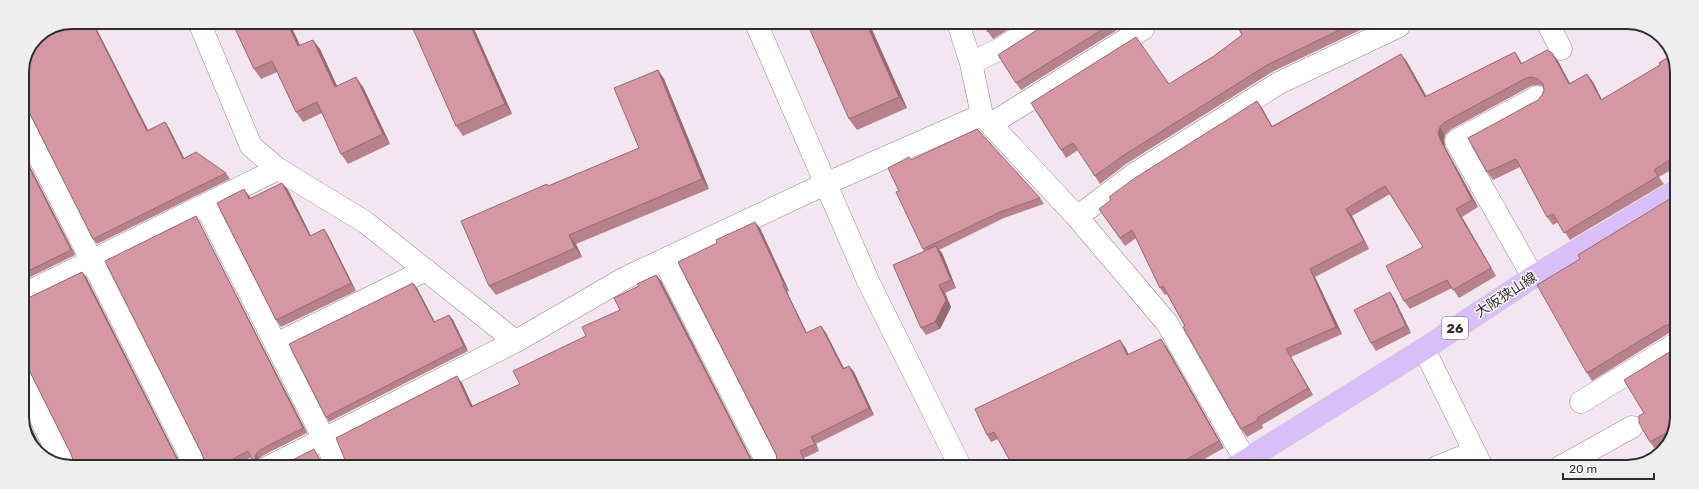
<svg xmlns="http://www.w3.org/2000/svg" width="1699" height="489" font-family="Rubik,'Noto Sans JP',sans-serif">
<rect width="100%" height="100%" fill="#f4e6f0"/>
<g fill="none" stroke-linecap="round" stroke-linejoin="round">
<defs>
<g id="street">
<polyline points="199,22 251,146 278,169 365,222 515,341"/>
<polyline points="958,23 971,63 982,115 1077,217 1167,323 1246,461"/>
<polyline points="1548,24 1561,49"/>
<polyline points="971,63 1000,49 1041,23"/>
<polyline points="22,123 195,465"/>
<polyline points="991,124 1143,29"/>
<polyline points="205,205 324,439 518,340 625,278 825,184 982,115"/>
<polyline points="1077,217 1133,175 1279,83 1399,26"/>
<polyline points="664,260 769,466"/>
<polyline points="1533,277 1456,141 1537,97"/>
<polyline points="22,295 278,169"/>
<polyline points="276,344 426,270"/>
<polyline points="1424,349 1482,467"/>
<polyline points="22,381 64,465"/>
<polyline points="1581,402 1676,344"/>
<polyline points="270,466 324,439 337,466"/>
<polyline points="1437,467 1474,452"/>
<polyline points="1560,467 1632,427"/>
</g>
<polyline id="secondary" points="756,23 868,281 960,466"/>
<polyline id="primary" points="1235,467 1424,349 1533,277 1676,191"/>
</defs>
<use href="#street" stroke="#958891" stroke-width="23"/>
<use href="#secondary" stroke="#958891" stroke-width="23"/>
<use href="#primary" stroke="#cecccd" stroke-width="23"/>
<use href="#street" stroke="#fff" stroke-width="22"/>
<use href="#secondary" stroke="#fff" stroke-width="22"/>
<use href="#primary" stroke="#d9befa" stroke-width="22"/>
</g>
<g fill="#b7828c">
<polygon points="72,22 98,22 94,24 148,130 165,122 169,128 184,158 226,173 230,179 97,244 93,239 31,115 29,113 22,111 22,72"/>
<polygon points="232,22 289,22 300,45 320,49 337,86 363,87 390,144 348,164 341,154 322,113 303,122 296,112 277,72 261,79 254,69"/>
<polygon points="410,22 471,22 512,114 463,136 456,126"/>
<polygon points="869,23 907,108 857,130 849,119"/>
<polygon points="982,23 1018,23 993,39"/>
<polygon points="1046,23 1127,23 1127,24 1021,90 1016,83 1043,26"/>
<polygon points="1236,23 1375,23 1272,72 1126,164 1100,184 1078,150 1066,158 1061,150 1169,84 1214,56 1242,35"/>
<polygon points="1665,39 1677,69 1676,167 1659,177 1664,184 1570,240 1558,222 1553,225 1547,217 1520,167 1493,180 1487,172 1538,100 1542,95 1544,90 1543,86 1538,85 1531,86 1450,130 1445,135 1444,140 1445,147 1478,207 1462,217 1496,276 1459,298 1452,288 1410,309 1404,301 1423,247 1390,194 1352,216 1369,249 1315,277 1342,334 1291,357 1313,395 1262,425 1263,428 1247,437 1241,429 1167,294 1165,295 1160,288 1136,238 1125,246 1099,209 1257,101 1262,108 1272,126 1401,54 1407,62 1426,96 1515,52 1522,64 1552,53 1558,61 1570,83 1593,82 1602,100 1660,65 1670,56"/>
<polygon points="658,70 664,79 709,189 576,244 582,257 496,295 489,286 547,184 548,186 639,148"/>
<polygon points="22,151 75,255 22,281"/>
<polygon points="911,160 1040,198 1044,204 1004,218 939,250 942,253 956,288 945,293 951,307 940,329 926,335 921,328 924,251 923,249 899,191"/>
<polygon points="282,183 288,190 311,236 324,229 329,237 356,291 281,327 276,320 244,189 250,199"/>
<polygon points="1676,202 1676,332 1669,333 1592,381 1587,373"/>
<polygon points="196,216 199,222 307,433 264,455 259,459 259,466 256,466 251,457 235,466 202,466 204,460"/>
<polygon points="760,228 789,291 787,292 807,333 821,326 826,333 844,368 849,366 854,372 874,415 816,444 819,451 804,458 777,460"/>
<polygon points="82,272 86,277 181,465 71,465 73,460 71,454 31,373 29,370 22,369 22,301"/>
<polygon points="656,275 661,281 755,466 343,466 462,383 472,406 520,384 586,336 620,310 639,286"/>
<polygon points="417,288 435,322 449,315 453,320 468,351 329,422 326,417"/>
<polygon points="1390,292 1395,300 1411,333 1376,351 1371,343"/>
<polygon points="1166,346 1224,448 1190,467 1013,466 998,439 991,442 987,435 1125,347 1129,355"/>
<polygon points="1644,413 1675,430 1667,443 1655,449 1650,442"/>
</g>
<g fill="#956a72">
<polygon points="92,22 94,24 151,136 147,131"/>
<polygon points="287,22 289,22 305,56 298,46"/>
<polygon points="469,22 471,22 512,114 505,104"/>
<polygon points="866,23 869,23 907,108 899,97"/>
<polygon points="313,40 320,49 342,97 335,87"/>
<polygon points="1515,52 1520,60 1526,72 1521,64"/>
<polygon points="1552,53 1558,61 1574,92 1569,84"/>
<polygon points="1401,54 1407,62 1431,104 1425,97"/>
<polygon points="658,70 664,79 709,189 702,179"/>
<polygon points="1587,74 1593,82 1606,108 1601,100"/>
<polygon points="356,77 363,87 390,144 383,134"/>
<polygon points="1257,101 1262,108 1277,135 1272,127"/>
<polygon points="165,122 169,128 187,164 183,159"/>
<polygon points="1440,127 1445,135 1444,140 1445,147 1478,207 1472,200 1440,139 1438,133"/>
<polygon points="22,151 75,255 71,250 22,153"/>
<polygon points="282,183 288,190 315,244 310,236"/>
<polygon points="244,189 250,197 254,207 249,199"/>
<polygon points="1346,209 1352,216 1369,249 1364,241"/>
<polygon points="1456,209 1462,217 1496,276 1491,268"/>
<polygon points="196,216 199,222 307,433 303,428"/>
<polygon points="755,222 760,228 789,291 784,284"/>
<polygon points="324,229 329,237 356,291 351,283"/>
<polygon points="569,235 576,244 582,257 575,248"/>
<polygon points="936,246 942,253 956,288 951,280"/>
<polygon points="1310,269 1315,277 1342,334 1336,327"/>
<polygon points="82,272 86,277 181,465 180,465"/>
<polygon points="656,275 661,281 755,466 754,466"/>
<polygon points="413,283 417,288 438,328 434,322"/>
<polygon points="783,285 787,292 810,340 806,333"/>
<polygon points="939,285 945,293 951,307 940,329 935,322"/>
<polygon points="1390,292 1395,300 1411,333 1406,326"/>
<polygon points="449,315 453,320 468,351 464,346"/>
<polygon points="821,326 826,333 847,375 843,369"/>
<polygon points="1161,339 1166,346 1224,448 1219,441"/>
<polygon points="1120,340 1125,347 1132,362 1127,355"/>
<polygon points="1286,349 1291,357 1313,395 1308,388"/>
<polygon points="849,366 854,372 874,415 869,408"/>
<polygon points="457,376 462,383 476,413 471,407"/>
<polygon points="22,409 46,457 44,456 22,411"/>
<polygon points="811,437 816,444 819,451"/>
<polygon points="314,449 318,456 324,466 323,466"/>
<polygon points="800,451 804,458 808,466 807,466"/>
<polygon points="256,454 259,459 259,466 256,466 254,464"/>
</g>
<g fill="#d597a3" stroke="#956a72">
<polygon points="72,22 92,22 147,131 165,122 183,159 196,152 226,173 93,239 29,112 25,107 22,106 22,72 37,37"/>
<polygon points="232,22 287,22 298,46 313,40 335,87 356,77 383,134 341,154 317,102 296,112 272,61 254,69"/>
<polygon points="410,22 469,22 505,104 456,126"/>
<polygon points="807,23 866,23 899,97 849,119"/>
<polygon points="982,23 1002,23 988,32"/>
<polygon points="1046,23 1113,23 1016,83 998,55 1043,26"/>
<polygon points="1236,23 1354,23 1267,65 1121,157 1095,176 1073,143 1061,150 1031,103 1136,37 1169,84 1214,56 1242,35"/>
<polygon points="1655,33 1665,39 1677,69 1676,156 1654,170 1658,176 1564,233 1553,214 1547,217 1516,159 1487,172 1468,138 1538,100 1542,95 1544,90 1543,84 1538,79 1532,77 1526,78 1445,122 1440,127 1438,133 1440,139 1472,200 1456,209 1491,268 1453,290 1447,280 1404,301 1386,266 1423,247 1385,186 1346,209 1364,241 1310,269 1336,327 1286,349 1308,388 1257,418 1258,420 1241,429 1183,327 1185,326 1163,286 1160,288 1132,230 1120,238 1099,209 1111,200 1109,197 1135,178 1257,101 1272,127 1401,54 1425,97 1515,52 1521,64 1547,50 1552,53 1569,84 1587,74 1601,100 1660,65 1659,63 1670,56"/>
<polygon points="658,70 702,179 569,235 575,248 489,286 461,221 547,184 548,186 639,148 614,88"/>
<polygon points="977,129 1040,198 1000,212 923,249 896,192 899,191 888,168 909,157 911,160"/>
<polygon points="22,153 71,250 22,274"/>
<polygon points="282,183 310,236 324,229 351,283 276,320 217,203 244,189 249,199"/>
<polygon points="1673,197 1676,202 1676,326 1670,324 1664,326 1587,373 1537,285 1580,259 1578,255"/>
<polygon points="196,216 303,428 260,450 256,454 254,464 248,451 220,466 202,466 204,460 202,454 105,261"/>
<polygon points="755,222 784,284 783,285 806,333 821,326 843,369 849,366 869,408 811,437 815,444 800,451 807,466 775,466 777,460 776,454 678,262 717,243 716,240"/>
<polygon points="936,246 951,280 939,285 946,300 935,322 921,328 893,265"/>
<polygon points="82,272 180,465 71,465 73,460 71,454 29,370 25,365 22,364 22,301"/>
<polygon points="656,275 754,466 397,466 395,461 386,466 343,466 345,460 336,438 457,376 471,407 520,384 513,371 586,336 582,327 620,310 614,298 639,286 637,284"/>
<polygon points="413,283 434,322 449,315 464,346 326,417 289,344"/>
<polygon points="1390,292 1406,326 1371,343 1354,310"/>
<polygon points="1161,339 1219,441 1173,467 1013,466 994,432 987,435 975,409 1120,340 1127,355"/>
<polygon points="1676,348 1675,430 1674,431 1673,429 1650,442 1639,423 1639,416 1644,413 1624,380"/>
<polygon points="22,411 44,456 34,450 22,420"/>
<polygon points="314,449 323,466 281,466"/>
</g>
<g text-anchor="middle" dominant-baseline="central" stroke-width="3" stroke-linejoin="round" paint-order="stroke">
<rect fill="#fff" stroke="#6f6b6e" stroke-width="1" x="1442" y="317" width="26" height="22" rx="3"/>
<g font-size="13" font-weight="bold" fill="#312c30">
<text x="1455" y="328">26</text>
</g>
<g font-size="14" fill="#312c30" stroke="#fff">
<text transform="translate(1506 295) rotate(-33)">大阪狭山線</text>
</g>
</g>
<path d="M0 0H1699V489H0ZM72 29H1627A43 43 0 0 1 1670 72V417A43 43 0 0 1 1627 460H72A43 43 0 0 1 29 417V72A43 43 0 0 1 72 29Z" fill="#efeeee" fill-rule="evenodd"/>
<path fill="none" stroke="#312c30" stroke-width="2" d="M72 29H1627A43 43 0 0 1 1670 72V417A43 43 0 0 1 1627 460H72A43 43 0 0 1 29 417V72A43 43 0 0 1 72 29Z"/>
<path d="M1563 473v6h91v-6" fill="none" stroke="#312c30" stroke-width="2"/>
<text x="1569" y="473" font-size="12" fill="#312c30" stroke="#ffffff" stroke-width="3" paint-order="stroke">20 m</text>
</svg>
